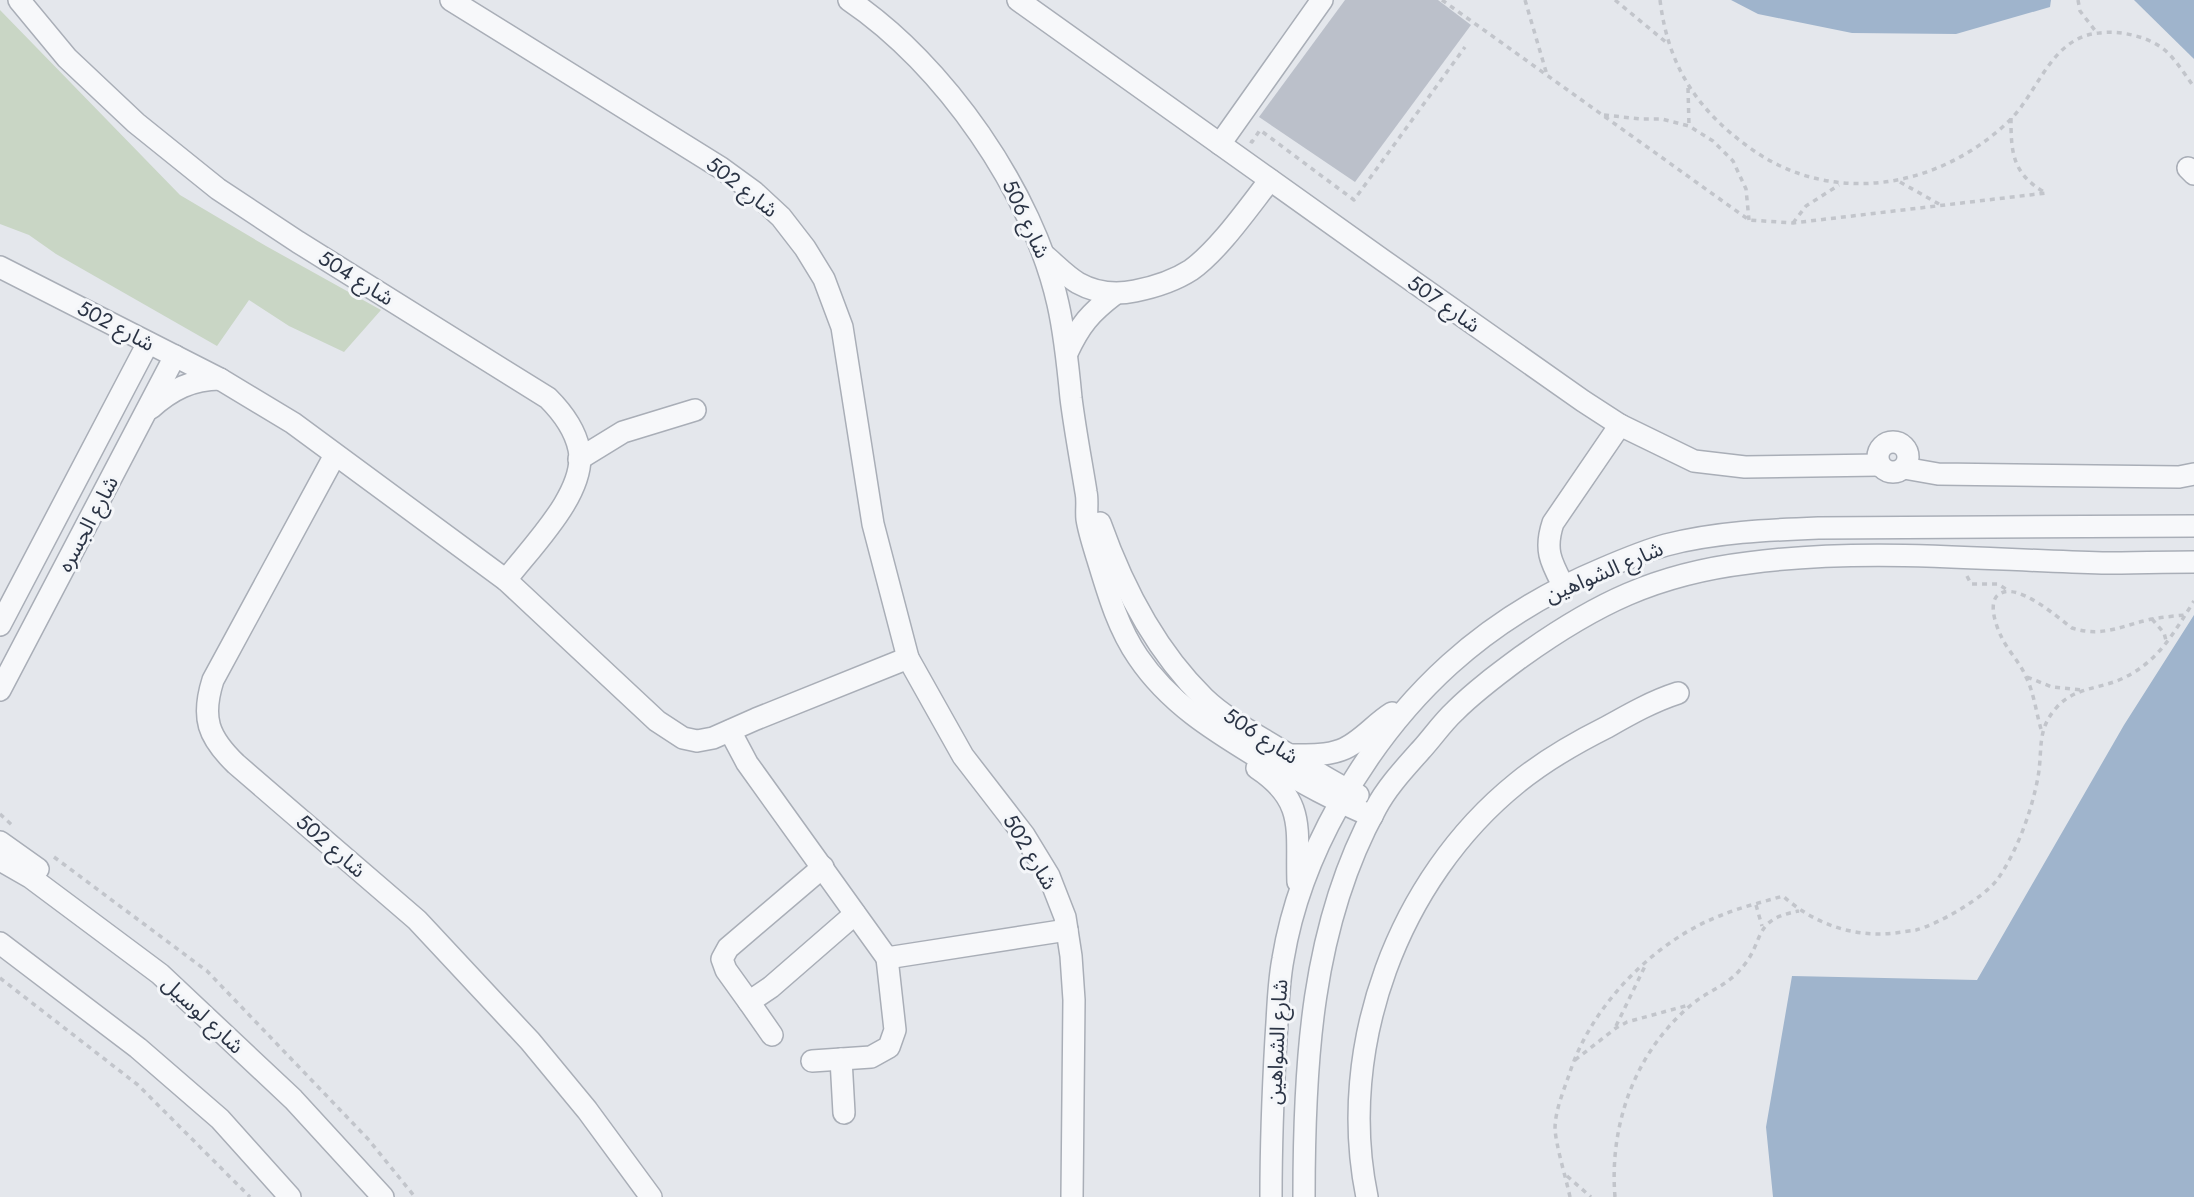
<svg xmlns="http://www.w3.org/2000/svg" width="2194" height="1197" font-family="Jost,'Noto Sans Arabic',sans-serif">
<rect width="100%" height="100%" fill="#e4e7ec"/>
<polygon fill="#c9d6c5" points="0,10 180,195 266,246 381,310 344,352 289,326 249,300 217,346 56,254 29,235 0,224"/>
<g fill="#9fb4cc">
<polygon points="1731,0 2051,0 2050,7 1956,34 1852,33 1758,14"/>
<polygon points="2134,0 2194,0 2194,59"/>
<polygon points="2194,615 2194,1197 1773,1197 1766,1127 1792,976 1977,980 2124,725"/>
</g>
<polygon fill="#bbc0ca" points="1345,0 1438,0 1471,25 1355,182 1259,117"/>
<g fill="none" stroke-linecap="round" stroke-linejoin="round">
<defs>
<g id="minor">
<path d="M19,0L67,58L136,123L218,189L298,242L548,398C562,412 575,430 579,449C588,492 530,548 506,580"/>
<polyline points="451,0 721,168 754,192 781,217 805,248 824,279 842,327 873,524 908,658 963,756 1024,835 1049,876 1065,917 1071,956 1074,1000 1072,1197"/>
<path d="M849,0C944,64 1033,192 1058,304C1065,335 1068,366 1071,398C1075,430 1081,461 1086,492C1088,501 1086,510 1087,519C1089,532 1094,547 1098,560C1108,593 1118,628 1138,657C1169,703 1213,730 1259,758C1296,779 1332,800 1372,816"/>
<polyline points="1018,0 1384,261 1583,401 1620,425 1694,461 1745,467 1879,465"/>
<polyline points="1220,144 1322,0"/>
<polyline points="2188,168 2194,174"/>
<path d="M1044,255C1055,264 1066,276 1078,283C1096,293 1116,295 1135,291C1155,287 1174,281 1191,270C1219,250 1248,208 1270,180"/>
<polyline points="0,267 220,379 293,423 506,580 657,721 683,738 697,741 713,738 756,719 908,658"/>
<path d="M1067,353C1080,325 1090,313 1115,294"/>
<path d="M151,408C171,390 192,379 220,379"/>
<circle cx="1893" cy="457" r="15"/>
<path d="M335,455L213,680C201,718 208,737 236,764L417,920L530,1041L587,1110L651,1197"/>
<polyline points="579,459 623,432 695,410"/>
<polyline points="1904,468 1938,474 2179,477 2194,474"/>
<path d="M1100,523C1122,585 1156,651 1204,698C1227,720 1257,735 1284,752C1308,767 1333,783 1358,795"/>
<path d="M1563,585C1551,562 1544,550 1553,523L1620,425"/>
<polyline points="0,625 148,343"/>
<polyline points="0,690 175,356"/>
<polyline points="730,731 747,763 887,958 1067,930"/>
<path d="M1290,755C1306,755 1325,756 1341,750C1360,743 1374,724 1392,713"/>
<path d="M1257,768C1307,801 1296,831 1298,882"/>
<polyline points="0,842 38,869"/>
<polyline points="0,860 30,877 160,974 293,1099 383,1197"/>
<polyline points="823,867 728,948 722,959 726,970 749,1002 771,987 855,914"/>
<polyline points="0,943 138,1048 220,1119 290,1197"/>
<polyline points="749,1002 772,1035"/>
<polyline points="841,1059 844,1113"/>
<polyline points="812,1061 871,1057 889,1047 895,1030 887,958"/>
<path d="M1271,1197C1271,1144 1273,1091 1276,1038C1278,1012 1278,985 1283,959C1292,904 1312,853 1339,805C1401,695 1485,618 1602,569C1623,560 1644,551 1666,545C1716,532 1768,530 1819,528L2194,526"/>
<path d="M1304,1197C1304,1064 1311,926 1376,808C1387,787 1405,768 1420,751C1432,738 1442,723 1455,711C1475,691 1498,674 1521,657C1595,604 1656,574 1748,563C1866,547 1984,560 2102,563C2133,563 2163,562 2194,562"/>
<path d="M1367,1197C1336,1047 1398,879 1517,783C1544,761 1575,743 1607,727C1630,714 1653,701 1678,693"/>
</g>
</defs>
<use href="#minor" stroke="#a9aeb7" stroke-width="24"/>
<g stroke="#c2c5cb" stroke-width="3.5" stroke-dasharray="5 5" stroke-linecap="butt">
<polyline points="1442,0 1749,220 1793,223 2046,193"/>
<polyline points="1525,0 1547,75"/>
<polyline points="1615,0 1667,43"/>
<path d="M1660,0C1668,66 1697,110 1750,148C1833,208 1941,188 2011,119C2039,90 2052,37 2099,33C2121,30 2152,37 2168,53C2178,63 2186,76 2194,87"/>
<polyline points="2078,0 2080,11 2097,33"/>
<polyline points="1688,88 1689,126"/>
<polyline points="1604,115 1641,119 1662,119 1689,126 1713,141 1733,161 1746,189 1749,220"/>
<path d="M2011,118C2011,152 2012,173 2044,192"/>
<polyline points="1250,141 1252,142 1260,130 1354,200 1465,47"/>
<polyline points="1900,182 1939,204"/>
<polyline points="1793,223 1806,206 1839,185"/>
<polyline points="1967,576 1971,584 1998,584 2009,591"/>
<polyline points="2152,619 2164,633 2167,644"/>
<polyline points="2027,677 2052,687 2082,690"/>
<path d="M2041,729C2036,712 2034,693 2026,677C2020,662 2007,650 2001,636C1996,626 1988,603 1998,595C2016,580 2057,617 2072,628C2103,638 2123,625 2152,619C2163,617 2175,616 2185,615"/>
<polyline points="0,814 14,827"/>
<polyline points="54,857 207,971 368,1139 415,1197"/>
<polyline points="1756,905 1762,926"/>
<polyline points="0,978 138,1085 250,1197"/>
<polyline points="1616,1026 1646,964"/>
<polyline points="1575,1060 1616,1028 1627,1022 1689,1005"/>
<polyline points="1567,1176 1591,1197"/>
<path d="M1570,1197C1566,1178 1556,1146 1555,1129C1555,1110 1564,1090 1570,1072C1592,1005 1655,940 1722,915C1741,907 1763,902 1783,896C1814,924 1854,938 1895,933C1902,932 1910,931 1916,930C1939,924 1983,898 1997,880C2017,852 2032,810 2038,777C2043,749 2036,730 2057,707C2074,688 2097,689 2119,680C2157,664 2173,634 2194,601"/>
<path d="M1615,1197C1609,1125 1635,1052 1691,1005C1706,992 1726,986 1739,971C1767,942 1749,920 1799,911"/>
</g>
<use href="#minor" stroke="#f7f8fa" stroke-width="21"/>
</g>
<g text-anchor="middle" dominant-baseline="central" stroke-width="6" stroke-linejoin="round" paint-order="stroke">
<g font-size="21" fill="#2b3445" stroke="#f4f6f9">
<text transform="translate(742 187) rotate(38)">شارع 502</text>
<text transform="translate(1026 219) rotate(65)">شارع 506</text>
<text transform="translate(356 278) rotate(32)">شارع 504</text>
<text transform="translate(1444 304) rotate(35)">شارع 507</text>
<text transform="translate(116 326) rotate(28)">شارع 502</text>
<text transform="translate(88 524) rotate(-62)">شارع الجسره</text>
<text transform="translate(1604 572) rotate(-23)">شارع الشواهين</text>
<text transform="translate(1261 736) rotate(33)">شارع 506</text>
<text transform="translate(331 846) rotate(41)">شارع 502</text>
<text transform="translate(1030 852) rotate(59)">شارع 502</text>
<text transform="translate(203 1015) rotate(43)">شارع لوسيل</text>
<text transform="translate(1277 1042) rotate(-87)">شارع الشواهين</text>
</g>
</g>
</svg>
